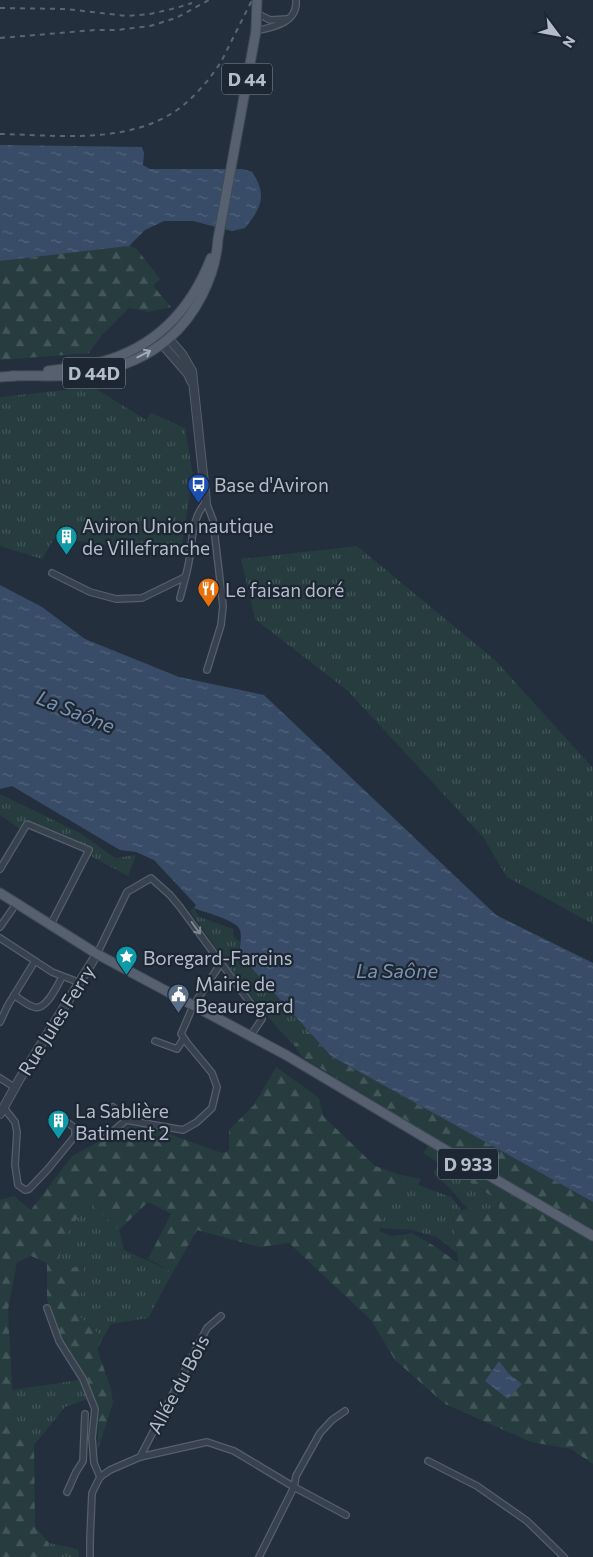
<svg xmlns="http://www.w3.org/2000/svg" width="593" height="1557" font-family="Commissioner,sans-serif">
<defs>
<pattern id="grass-tufts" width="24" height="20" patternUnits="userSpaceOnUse" patternTransform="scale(1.25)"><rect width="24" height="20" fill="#263c3f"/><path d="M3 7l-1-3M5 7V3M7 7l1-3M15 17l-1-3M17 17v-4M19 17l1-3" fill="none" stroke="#435659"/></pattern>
<pattern id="forest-firs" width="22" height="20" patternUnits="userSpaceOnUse" patternTransform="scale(1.25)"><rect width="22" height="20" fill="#263c3f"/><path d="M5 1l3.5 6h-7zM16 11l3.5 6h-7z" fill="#435659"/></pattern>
<pattern id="water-ripples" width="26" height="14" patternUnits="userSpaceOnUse" patternTransform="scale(1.25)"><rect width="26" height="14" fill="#394c67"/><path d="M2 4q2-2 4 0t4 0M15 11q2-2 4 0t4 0" fill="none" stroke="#53647b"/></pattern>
</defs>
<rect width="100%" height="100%" fill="#242f3e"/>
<g fill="url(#grass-tufts)">
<polygon points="93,387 146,420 151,413 185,428 193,475 180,557 55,537 42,559 0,546 0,397"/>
<polygon points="357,546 495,660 593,768 593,924 507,877 483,837 348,691 255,619 241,559"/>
<polygon points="0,794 80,833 115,858 136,855 128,876 87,854 89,850 27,824 20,829 0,815"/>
<path d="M194,908L199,917L233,929L234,938L240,942L239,954L308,1031L294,1045C254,1005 223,957 190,911Z"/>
<polygon points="437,1168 447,1168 498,1200 500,1214 467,1208 449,1187 434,1175 434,1171"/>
<polygon points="401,1175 421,1179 418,1185 451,1197 462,1211 453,1217 457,1253 437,1237 411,1230 379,1228 385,1204 400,1189"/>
<polygon points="88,1200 119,1230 124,1250 173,1272 148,1318 111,1324 103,1338 76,1313 82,1289 84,1264 63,1271 58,1264 64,1239"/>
<polygon points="79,1380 91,1398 65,1407 34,1445 15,1437 12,1390"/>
<polygon points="49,1543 78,1549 79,1557 47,1557"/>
</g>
<g fill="url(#forest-firs)">
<polygon points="129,246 136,248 160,279 153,286 171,307 148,312 129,308 102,335 89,353 0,360 0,261"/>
<polygon points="308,1031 331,1056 593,1202 593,1464 571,1449 531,1442 445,1404 395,1360 371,1320 289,1243 260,1247 197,1230 173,1272 148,1259 171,1214 148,1202 119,1230 88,1201 64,1239 58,1264 63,1271 84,1264 82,1289 76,1313 103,1338 97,1349 111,1389 113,1403 97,1452 99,1410 95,1397 68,1348 50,1318 47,1298 47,1263 31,1256 17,1262 8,1310 15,1437 34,1445 35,1527 49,1543 47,1557 0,1557 0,1200 14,1196 31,1210 72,1156 104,1139 129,1122 150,1127 222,1153 229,1151 229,1130 254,1105 276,1067 319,1098 323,1116 375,1166 401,1175 400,1189 385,1204 379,1231 392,1236 412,1233 436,1247 458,1263 453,1217 467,1208 500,1214 498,1200 423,1153 428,1146 431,1135 302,1057 294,1045"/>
</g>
<g fill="url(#water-ripples)">
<path d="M0,145L142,147L144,153L143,165L150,169H243L252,172C268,195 261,208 245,228L232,231L193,221H164L145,230L129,246L0,261Z"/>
<path d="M0,585L42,607L85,639L179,677L264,695L496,915L593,963V1202L331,1056L239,954C240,947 242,936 240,930C237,920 203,912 194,908L196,905L154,860L136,852L120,850L12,786L0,789Z"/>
<polygon points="499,1361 509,1374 522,1384 508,1399 485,1381"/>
</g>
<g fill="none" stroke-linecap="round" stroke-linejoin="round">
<defs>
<g id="minor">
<polyline points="258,14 270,20 287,19"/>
<path d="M256,31C273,27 298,23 296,0"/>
<polyline points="52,573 90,592 116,599 142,598 185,577"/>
<path d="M180,598C183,586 187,573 189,561C193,539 191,519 206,502L213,520L223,606L221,625L207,670"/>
<polyline points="0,869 27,824 89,850 50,926"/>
<polyline points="0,927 16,904"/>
<polyline points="0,938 52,972 78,982"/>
<polyline points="97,954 127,892 151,878 170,895 180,907 262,1019 251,1035"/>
<path d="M14,995C20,999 27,1005 34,1007C46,1011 57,986 62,977"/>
<polyline points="0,1022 8,1005 35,961"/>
<polyline points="155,1041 177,1049 184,1038"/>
<polyline points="0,1078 14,1087"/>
<polyline points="113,1107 126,1120"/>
<polyline points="4,1108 15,1122 17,1132 15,1165 18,1185 25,1190 29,1189 48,1169 75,1136 75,1128 68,1123"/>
<polyline points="104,1139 126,1120 183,1130 197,1122 212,1108 217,1087 212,1073 188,1044 181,1034 193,1006 221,963"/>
<polyline points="47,1308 59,1341 83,1379 95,1409 92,1438 94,1463 100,1477"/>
<polyline points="140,1457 207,1328 221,1316"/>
<polyline points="428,1461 477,1486 527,1521 564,1557"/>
<polyline points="67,1492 76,1472 83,1461 85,1414"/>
<polyline points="90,1557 90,1540 92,1493 100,1477 110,1470 140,1457 207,1442 234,1451 294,1487 346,1515"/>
<polyline points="259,1557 294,1487 296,1476 320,1433 332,1420 345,1411"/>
</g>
<g id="tertiary">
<polyline points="169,339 182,354 192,371 206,502"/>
<polyline points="162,344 188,374 191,381"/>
<polyline points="0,1114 19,1080 97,954"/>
</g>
<g id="primary">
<path d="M48,371C65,368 84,367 101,362C156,347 191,310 211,258"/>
<path d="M11,376C39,375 69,378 96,372C121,367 148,356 168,339C196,316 216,275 218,239L256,31L257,0"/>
<polyline points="0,377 15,376"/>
<polyline points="0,893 97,954 286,1055 476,1168 593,1236"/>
</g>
</defs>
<use href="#minor" stroke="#565f6c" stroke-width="8"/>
<use href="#tertiary" stroke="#565f6c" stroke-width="10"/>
<use href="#primary" stroke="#414a57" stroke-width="11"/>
<use href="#minor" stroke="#38414e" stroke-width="5.5"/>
<use href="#tertiary" stroke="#38414e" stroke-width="8"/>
<use href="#primary" stroke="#56606e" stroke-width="9"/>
<g stroke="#5a6575" stroke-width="2" stroke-dasharray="5 5" stroke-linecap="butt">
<polyline points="0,8 66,9 127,16 150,14 176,8 192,3"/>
<polyline points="0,38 95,30 117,30 150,26 176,18 209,0"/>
<path d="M0,134C58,135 126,145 177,110C195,97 209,80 221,62L252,0"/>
</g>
</g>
<defs><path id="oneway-shaft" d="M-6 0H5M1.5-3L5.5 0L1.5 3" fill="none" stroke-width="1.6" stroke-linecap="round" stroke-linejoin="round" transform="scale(1.25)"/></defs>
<use stroke="#a1aab7" href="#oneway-shaft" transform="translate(144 354) rotate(-27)"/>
<use stroke="#7c8592" href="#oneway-shaft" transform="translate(196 928) rotate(54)"/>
<defs>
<symbol id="bus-pin" viewBox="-11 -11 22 30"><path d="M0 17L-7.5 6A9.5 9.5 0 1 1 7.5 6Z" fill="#1a4fb4" stroke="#1d2633"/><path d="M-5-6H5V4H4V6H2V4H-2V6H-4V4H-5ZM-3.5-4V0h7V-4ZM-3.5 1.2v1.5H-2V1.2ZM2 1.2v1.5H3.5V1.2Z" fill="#fff"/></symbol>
<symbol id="building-pin" viewBox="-11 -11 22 30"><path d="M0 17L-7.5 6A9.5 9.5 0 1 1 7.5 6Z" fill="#0f9aa8" stroke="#1d2633"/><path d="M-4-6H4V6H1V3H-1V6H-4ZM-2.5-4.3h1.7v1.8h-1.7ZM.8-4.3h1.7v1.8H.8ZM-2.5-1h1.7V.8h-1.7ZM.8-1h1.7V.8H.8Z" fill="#fff"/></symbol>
<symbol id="restaurant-pin" viewBox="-11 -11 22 30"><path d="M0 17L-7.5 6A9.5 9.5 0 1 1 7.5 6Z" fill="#e8710a" stroke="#1d2633"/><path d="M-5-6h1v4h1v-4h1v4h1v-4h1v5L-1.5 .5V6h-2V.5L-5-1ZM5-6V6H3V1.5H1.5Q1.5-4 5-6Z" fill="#fff"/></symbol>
<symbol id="sight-pin" viewBox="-11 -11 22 30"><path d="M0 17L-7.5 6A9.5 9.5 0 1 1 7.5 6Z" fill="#0f9aa8" stroke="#1d2633"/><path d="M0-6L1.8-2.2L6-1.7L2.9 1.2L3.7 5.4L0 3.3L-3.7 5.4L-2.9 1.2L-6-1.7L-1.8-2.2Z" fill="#fff"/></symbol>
<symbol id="civic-pin" viewBox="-11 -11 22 30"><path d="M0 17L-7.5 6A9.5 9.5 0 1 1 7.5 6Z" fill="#5c6f8a" stroke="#1d2633"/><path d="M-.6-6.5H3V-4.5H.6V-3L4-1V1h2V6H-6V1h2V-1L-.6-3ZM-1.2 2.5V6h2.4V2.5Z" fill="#fff"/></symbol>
</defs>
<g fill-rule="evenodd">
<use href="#bus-pin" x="186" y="472" width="25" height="34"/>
<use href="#building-pin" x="54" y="524" width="25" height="34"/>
<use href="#restaurant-pin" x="196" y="576" width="25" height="34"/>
<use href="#sight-pin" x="114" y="944" width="25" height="34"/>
<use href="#civic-pin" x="166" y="982" width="25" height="34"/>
<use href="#building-pin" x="46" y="1108" width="25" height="34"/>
</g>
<g text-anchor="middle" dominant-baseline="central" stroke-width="4.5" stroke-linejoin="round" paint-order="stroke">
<g fill="#1d2633" stroke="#878f9c" stroke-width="1">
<rect x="222" y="63.5" width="50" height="31" rx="4"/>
<rect x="63" y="357.5" width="62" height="31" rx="4"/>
<rect x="438" y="1148.5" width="60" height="31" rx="4"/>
</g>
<g font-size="18" font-weight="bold" fill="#b4bcc9">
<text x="247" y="79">D 44</text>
<text x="94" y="373">D 44D</text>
<text x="468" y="1164">D 933</text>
</g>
<g font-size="19" fill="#b4bcc9" stroke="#1d2633" text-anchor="start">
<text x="214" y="484">Base d'Aviron</text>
<text x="82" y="525">Aviron Union nautique<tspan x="82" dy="22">de Villefranche</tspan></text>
<text x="225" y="589">Le faisan doré</text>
<text x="143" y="957">Boregard-Fareins</text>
<text x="195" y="983">Mairie de<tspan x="195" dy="22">Beauregard</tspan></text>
<text x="75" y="1110">La Sablière<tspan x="75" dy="22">Batiment 2</tspan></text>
</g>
<g font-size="19" fill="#b4bcc9" stroke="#1d2633">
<text transform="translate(56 1020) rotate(-58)">Rue Jules Ferry</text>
<text transform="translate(178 1384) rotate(-62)">Allée du Bois</text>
</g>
<g font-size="20" font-style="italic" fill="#7c92b1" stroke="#1d2633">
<text transform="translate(76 711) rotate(22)">La Saône</text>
<text x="397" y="970">La Saône</text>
</g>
</g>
<g transform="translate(558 35) rotate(122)" stroke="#1d2633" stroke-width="4" paint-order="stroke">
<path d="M0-4L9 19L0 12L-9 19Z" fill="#b4bcc9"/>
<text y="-8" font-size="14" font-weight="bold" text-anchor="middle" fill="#b4bcc9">N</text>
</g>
</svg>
